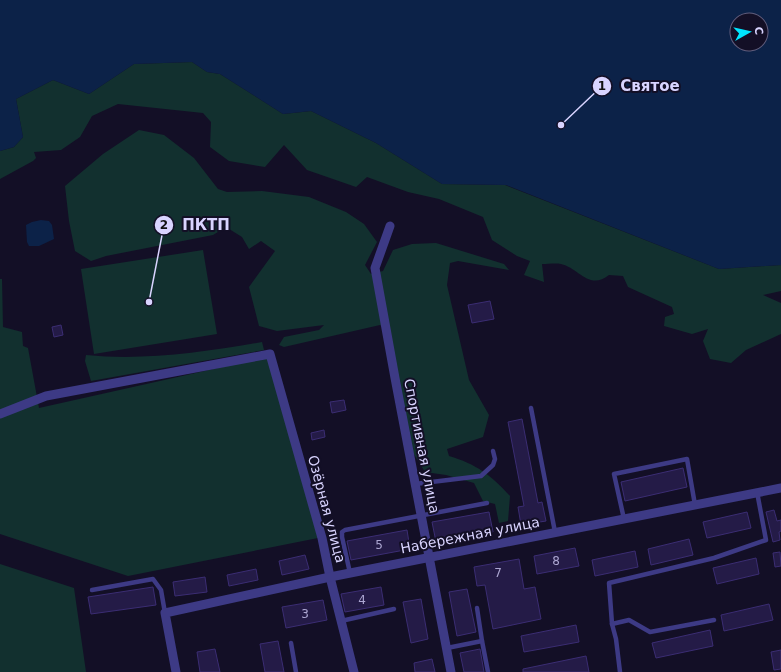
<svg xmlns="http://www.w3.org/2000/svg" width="781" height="672" font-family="'DejaVu Sans',sans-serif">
<rect width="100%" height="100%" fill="#130f26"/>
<g fill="#12302f">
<path d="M192,62L207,72L220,74L283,114L311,111L376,143L442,184L505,185L719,269L781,265V291L763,295L781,303V334L746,350L731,363L710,359L703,341L708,329L692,334L664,326L665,317L674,314L672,307L628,287L623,276L609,275C589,291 579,268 561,264C556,263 548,264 542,264L544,282L524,275L530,261L517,256L492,240L483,217L439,199L408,192L367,177L356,187L307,170L284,145L265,167L229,161L210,147L211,122L203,113L118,104L92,116L80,137L61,150L34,152L36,158L33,161L0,179V151L14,147L23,137L16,99L53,80L89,94L134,64Z"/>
<path d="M139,130L164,135L194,158L218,189L227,192L262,191L309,197L346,212L364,224L377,242L365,265L371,274L383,271L393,250L412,244L436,243L504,264L509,270L458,261L450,263L447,285L469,380L489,415L483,437L447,449L449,456C476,464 491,475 510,496L508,521L499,523L495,504L483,501L474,483L446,475L425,472L405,440L384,327L380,325L284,347L279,345L284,337L319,330L324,325L277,331L259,326L249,287L275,251L261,241L249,249L242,237L226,227L213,235L106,256L91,261L75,251L69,221L65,186L103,154Z"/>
<polygon points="203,250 217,334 94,354 81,269"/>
<polygon points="0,279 2,279 3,327 22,332 23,346 28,348 39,408 267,357 318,538 128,576 0,534"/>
<path d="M262,342L264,350L91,381L85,361L86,355C143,361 206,352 262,342Z"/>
<polygon points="0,564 74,588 86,672 0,672"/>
</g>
<g fill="#0c2248" fill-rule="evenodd">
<path d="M0,0H781V265L719,269L506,185L442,184L376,143L311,111L283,114L220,74L207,72L192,62L134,64L89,94L53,80L16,99L23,137L14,147L0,151ZM737,20H761V44H737Z"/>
<polygon points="41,220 49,221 52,225 54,239 39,246 29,246 27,242 26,225 32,222"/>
</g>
<g fill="#241b47" stroke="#3b2d73">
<polygon points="490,301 494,319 472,323 468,305"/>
<polygon points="61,325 63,335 54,337 52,327"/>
<polygon points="344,400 346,410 332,413 330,402"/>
<polygon points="522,419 538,503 542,502 546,521 521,525 518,507 524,506 508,422"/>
<polygon points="324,430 325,437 312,440 311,433"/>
<polygon points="683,468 687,487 625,501 621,482"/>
<polygon points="774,510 777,521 781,520 781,531 779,532 780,540 773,542 766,512"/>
<polygon points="489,512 493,532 436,542 432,522"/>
<polygon points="747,512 751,528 707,538 703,522"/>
<polygon points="407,530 410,549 351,560 347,541"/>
<polygon points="689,539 693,555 651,565 648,549"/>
<polygon points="575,548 579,566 537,574 534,556"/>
<polygon points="635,551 638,567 595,576 592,560"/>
<polygon points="780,552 781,566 775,567 773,553"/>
<polygon points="305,555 309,569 282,575 279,561"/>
<polygon points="756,558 759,574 717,584 713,568"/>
<polygon points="519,559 524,589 535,587 541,619 493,629 485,585 477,586 474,567"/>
<polygon points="256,569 258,580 229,586 227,575"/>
<polygon points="205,577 207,592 175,596 173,582"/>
<polygon points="153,587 156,605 91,614 88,597"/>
<polygon points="381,587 384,605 345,612 341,594"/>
<polygon points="467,589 476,632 457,636 449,592"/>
<polygon points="421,599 428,639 411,643 403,602"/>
<polygon points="323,600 327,620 286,628 282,607"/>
<polygon points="769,604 773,620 724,631 721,615"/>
<polygon points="576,625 579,642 524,652 521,636"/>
<polygon points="710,630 713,646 656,658 652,643"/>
<polygon points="278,641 284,672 265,672 260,644"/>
<polygon points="215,649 220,672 200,672 197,652"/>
<polygon points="480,649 484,672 464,672 460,653"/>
<polygon points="781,650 781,669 774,670 771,652"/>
<polygon points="586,656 589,672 523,672 523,669"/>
<polygon points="432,659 435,672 415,672 414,663"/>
</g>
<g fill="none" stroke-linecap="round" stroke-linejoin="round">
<g stroke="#3d3a85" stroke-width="4.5">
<polyline points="531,408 555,532"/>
<polyline points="415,484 481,476 493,465 495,459 493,451"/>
<polyline points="624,519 614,474 687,459 695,505"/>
<polyline points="350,573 342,537 342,532 345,530 487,503"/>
<polyline points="92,590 153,579 161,590 165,613"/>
<polyline points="341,621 394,609"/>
<polyline points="612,624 609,583 714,558 766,540 757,492"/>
<polyline points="482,641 488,672"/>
<polyline points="291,643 296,672"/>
<polyline points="447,648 482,641 477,608"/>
<polyline points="620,672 616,639 612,624 629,620 650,632 714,620"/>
</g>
<g stroke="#3d3a85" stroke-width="9">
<polyline points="390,226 375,268 395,378 451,672"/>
<polyline points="0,414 46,396 270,354 322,538 330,577 354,672"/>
<polyline points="176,672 165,613 330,577 781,488"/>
</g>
</g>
<g text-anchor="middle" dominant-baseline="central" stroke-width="4" stroke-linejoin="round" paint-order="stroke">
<g font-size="12" fill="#aca6d1">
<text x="379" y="545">5</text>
<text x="556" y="561">8</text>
<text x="498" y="573">7</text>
<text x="362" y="600">4</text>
<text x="305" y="614">3</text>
</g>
<g font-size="14" fill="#d9d4ff" stroke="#130f26">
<text transform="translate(422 446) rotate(79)">Спортивная улица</text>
<text transform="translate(327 509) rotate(75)">Озёрная улица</text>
<text transform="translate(470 535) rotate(-11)">Набережная улица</text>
</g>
</g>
<path fill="none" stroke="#d9d4ff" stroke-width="1.5" d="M561 125L602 86M149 302L164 225"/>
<g fill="#d9d4ff" stroke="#130f26" stroke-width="1.5">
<circle cx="561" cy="125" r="4"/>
<circle cx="149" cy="302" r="4"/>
<circle cx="602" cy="86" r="10"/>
<circle cx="164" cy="225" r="10"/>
</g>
<g font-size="12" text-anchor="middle" font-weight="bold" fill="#111">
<text x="602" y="90">1</text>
<text x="164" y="229">2</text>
</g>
<g font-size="15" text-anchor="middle" font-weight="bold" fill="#d9d4ff" stroke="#130f26" stroke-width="4" stroke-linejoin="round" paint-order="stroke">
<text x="650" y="91">Святое</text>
<text x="206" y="230">ПКТП</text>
</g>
<g transform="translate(749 32) rotate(82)"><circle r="19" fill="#130f26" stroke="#625e7d"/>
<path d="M0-3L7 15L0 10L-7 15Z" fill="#00e5ff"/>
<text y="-6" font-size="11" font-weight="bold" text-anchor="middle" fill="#d9d4ff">С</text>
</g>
</svg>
